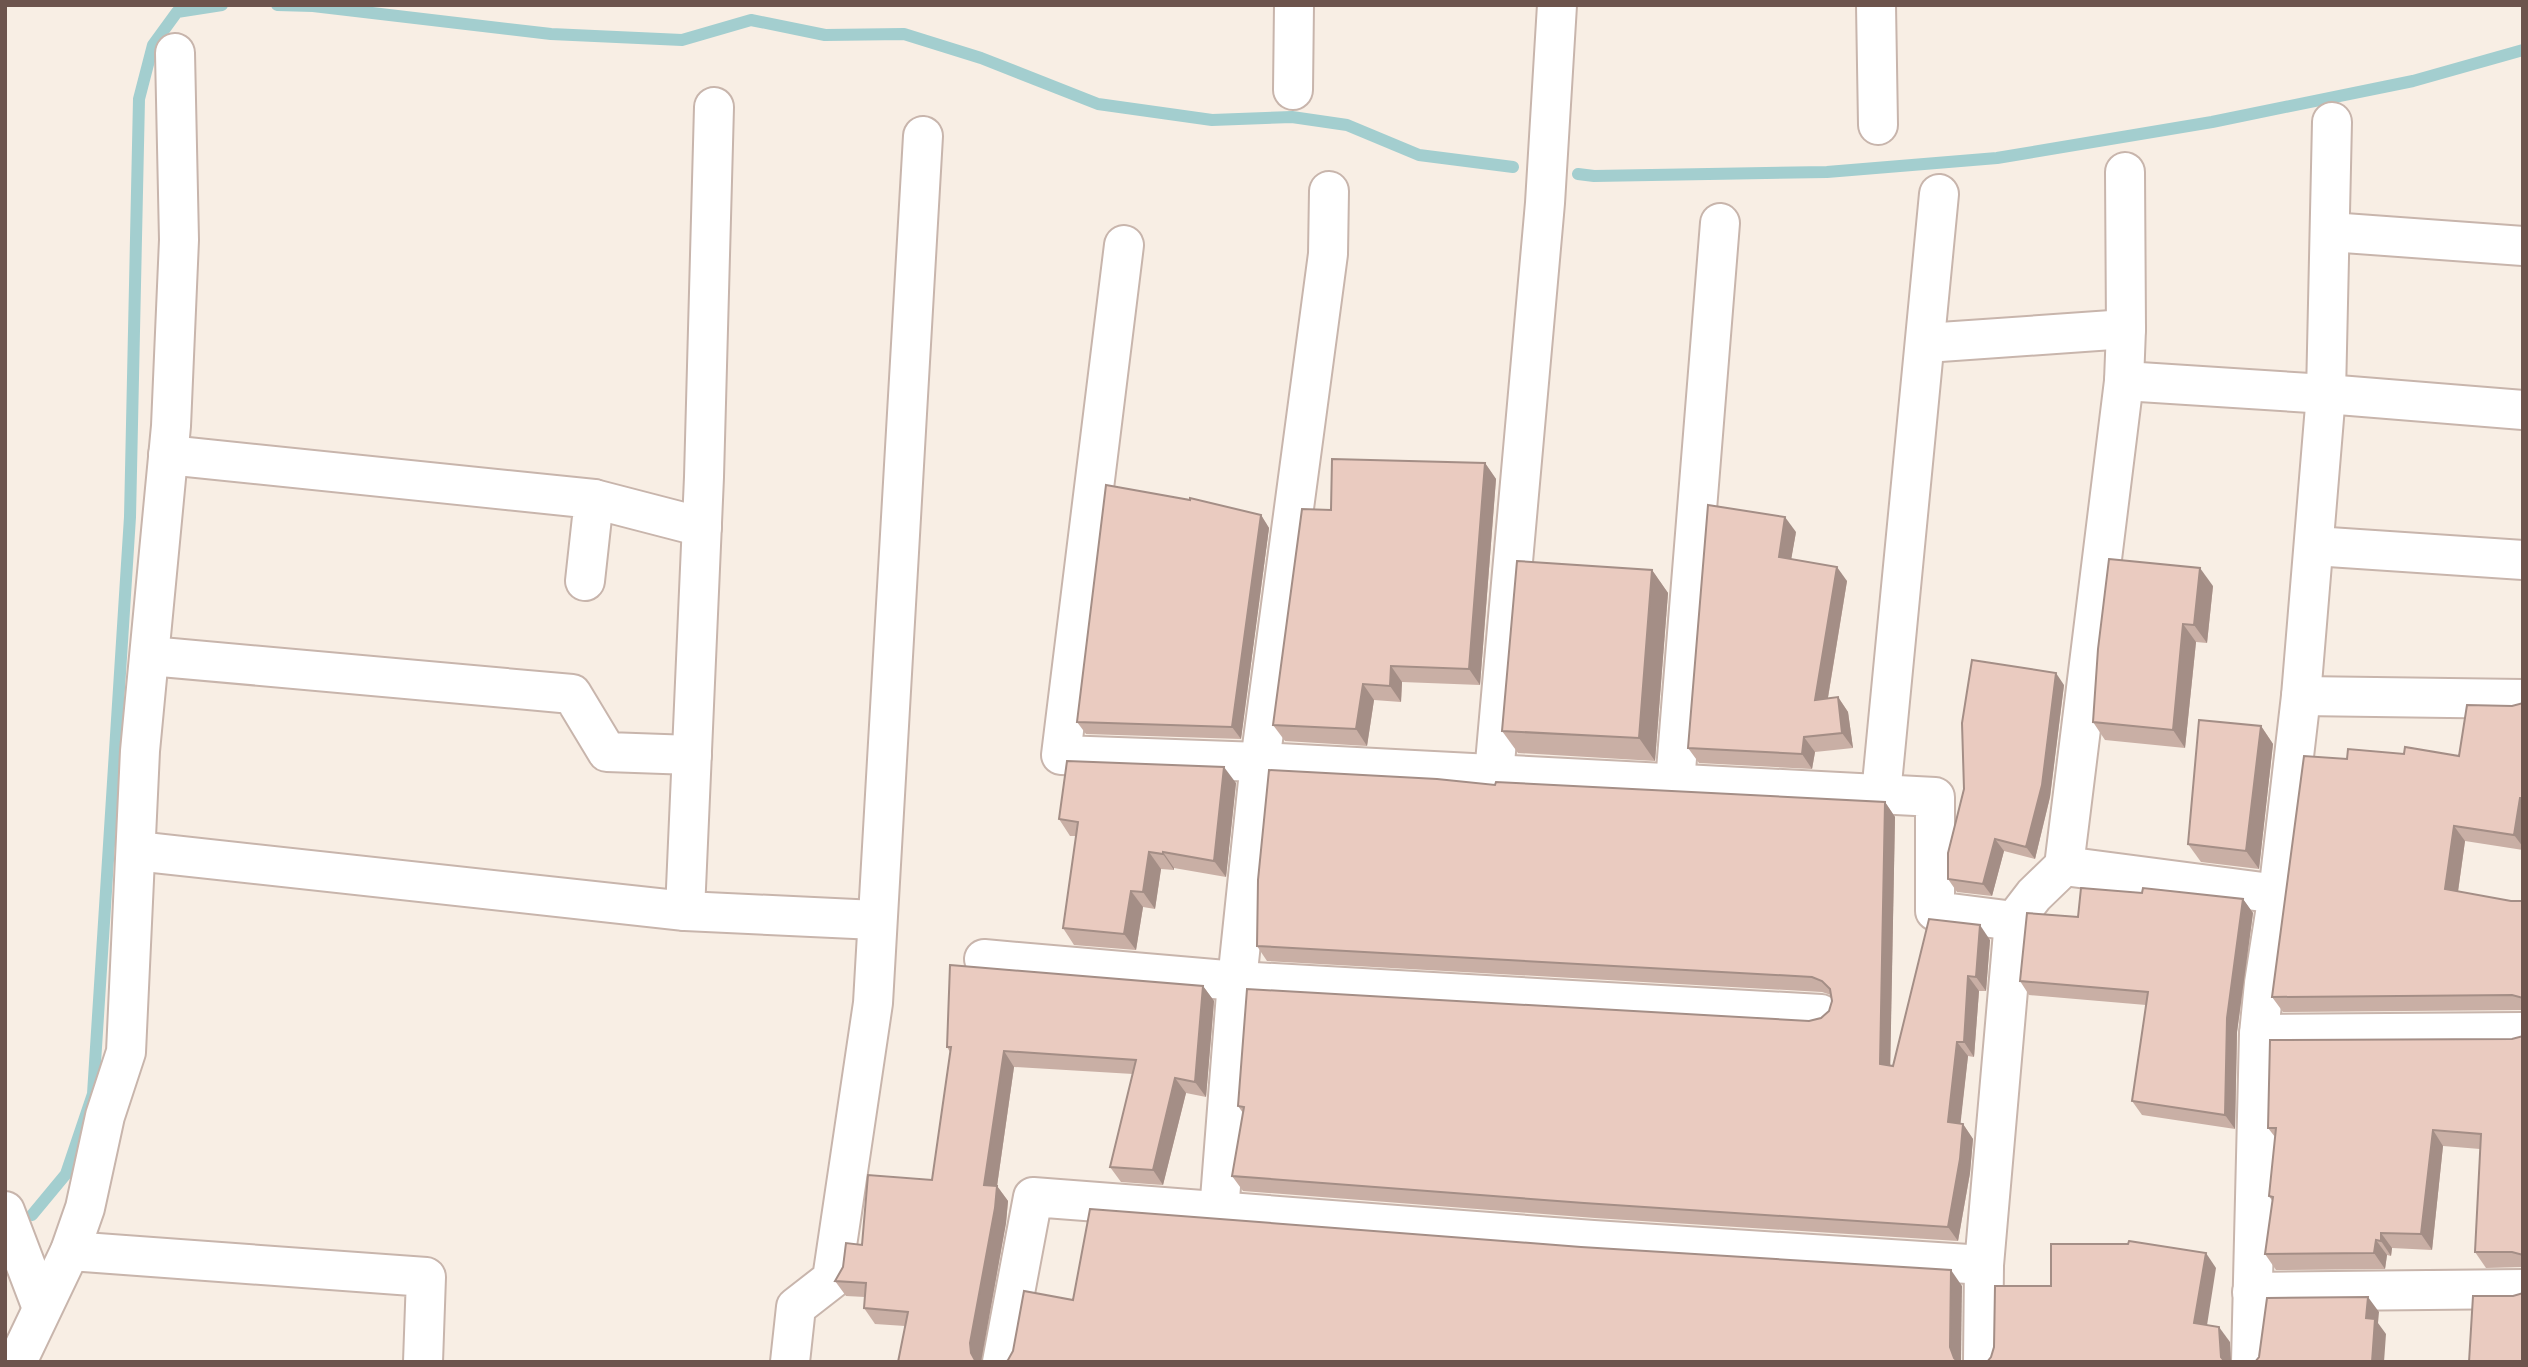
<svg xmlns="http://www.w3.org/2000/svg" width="2528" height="1367" font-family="'Work Sans',sans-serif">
<rect width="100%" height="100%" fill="#f8eee4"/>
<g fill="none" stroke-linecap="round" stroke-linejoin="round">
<g stroke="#a3cecf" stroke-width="12">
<polyline points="277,5 313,6 551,34 682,40 751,20 825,35 904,34 981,58 1098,104 1212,120 1292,117 1347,125 1419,155 1513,167"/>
<polyline points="1578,174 1594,176 1827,172 1997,158 2212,122 2413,81 2523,50"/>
<polyline points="32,1215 66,1174 93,1094 130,517 139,99 153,45 177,12 222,5"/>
</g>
<defs>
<g id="street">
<polyline points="1876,5 1878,125"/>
<polyline points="1293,90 1294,5"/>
<polyline points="2330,232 2523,246"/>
<polyline points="1124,245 1061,755 1260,762 1935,797 1935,911 2014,921"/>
<polyline points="1926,343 2126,329"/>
<polyline points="2124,381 2326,394 2523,410"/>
<polyline points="168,455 594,499 585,581"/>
<polyline points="594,499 702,527"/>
<polyline points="2314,546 2523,560"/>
<polyline points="150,656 572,694 607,752 692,755"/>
<polyline points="2301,696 2523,699"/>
<polyline points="1494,774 1545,203 1557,5"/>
<polyline points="1675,783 1720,223"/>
<polyline points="1881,794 1939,194"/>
<polyline points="136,851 685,911 704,477 714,107"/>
<polyline points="2064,866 2278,894"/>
<polyline points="685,911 876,920"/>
<polyline points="984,959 1237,981 1821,1014"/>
<polyline points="2259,1034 2523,1032"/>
<polyline points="5,1211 42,1308"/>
<polyline points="1219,1212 1237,981 1260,762 1328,254 1329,191"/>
<polyline points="70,1251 426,1277 423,1362"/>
<polyline points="2252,1292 2523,1289"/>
<polyline points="17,1362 70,1251 85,1208 105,1116 126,1052 140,751 171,426 179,240 175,53"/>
<polyline points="790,1362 796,1307 832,1279 873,1003 923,136"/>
<polyline points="1002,1362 1033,1197 1593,1240 1984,1265"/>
<polyline points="1983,1362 1984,1265 2014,921 2034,895 2064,866 2124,381 2126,329 2125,172"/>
<polyline points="2251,1362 2259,1034 2264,983 2278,894 2301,696 2326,394 2332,122"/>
</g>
</defs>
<use href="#street" stroke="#c8b5ac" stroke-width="42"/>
<use href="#street" stroke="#fff" stroke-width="38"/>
</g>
<g fill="#c9afa5">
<polygon points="1485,463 1496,479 1480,685 1402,682 1401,702 1374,700 1367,746 1285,741 1273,725 1331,510"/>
<polygon points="1261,515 1269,528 1241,739 1086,734 1077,722"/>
<polygon points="1796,532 1791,559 1847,581 1828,698 1838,697 1848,712 1853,748 1815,752 1812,769 1699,763 1688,748"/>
<polygon points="1652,570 1668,593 1655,761 1518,753 1502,731"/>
<polygon points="2213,586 2207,643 2196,642 2185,748 2105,740 2093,722"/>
<polygon points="2064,685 2050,797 2035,859 2004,851 1992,896 1957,892 1948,879"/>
<polygon points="2523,703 2523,850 2465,841 2458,892 2511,901 2523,901 2523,1010 2283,1012 2272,997 2347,759 2404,754 2459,756 2512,706"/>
<polygon points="2261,726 2273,744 2259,869 2201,862 2188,844"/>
<polygon points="1236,783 1226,877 1174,868 1174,870 1161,869 1155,909 1143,907 1136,950 1074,945 1063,928 1076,836 1070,836 1059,819"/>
<polygon points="1495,785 1885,802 1895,817 1890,1066 1893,1066 1990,940 1986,991 1979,991 1974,1057 1968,1056 1960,1124 1963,1124 1973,1139 1970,1173 1958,1241 1595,1218 1243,1191 1232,1176 1243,1113 1238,1106 1809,1021 1821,1018 1829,1011 1832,1001 1831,995 1822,992 1267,961 1257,946"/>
<polygon points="2243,899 2253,913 2237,1032 2235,1129 2142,1115 2132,1101 2146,1005 2029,995 2020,981"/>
<polygon points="1203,986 1214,1001 1206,1097 1186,1093 1163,1185 1121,1182 1110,1167 1133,1074 1014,1067 997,1186 1008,1201 1006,1223 981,1362 898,1362 905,1326 875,1324 864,1308 865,1297 846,1296 835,1281 862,1245 932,1180 950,1052 947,1047"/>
<polygon points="2523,1036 2523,1267 2486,1268 2475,1252 2480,1149 2443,1146 2432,1250 2392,1248 2391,1256 2387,1255 2385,1269 2276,1270 2265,1254 2273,1202 2269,1196 2275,1137 2268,1128 2512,1039"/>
</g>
<g fill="#a48e86">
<polygon points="1485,463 1496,479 1480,685 1469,669"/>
<polygon points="1261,515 1269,528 1241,739 1232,727"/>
<polygon points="1785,517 1796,532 1789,572 1779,557"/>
<polygon points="1837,567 1847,581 1825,715 1815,700"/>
<polygon points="2200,568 2213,586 2207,643 2194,625"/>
<polygon points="1652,570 1668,593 1655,761 1639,738"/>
<polygon points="2183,624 2196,642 2185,748 2173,730"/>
<polygon points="1391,666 1402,682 1401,702 1390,686"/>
<polygon points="2056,673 2064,685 2050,797 2035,859 2026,847"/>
<polygon points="1363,684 1374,700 1367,746 1356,729"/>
<polygon points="1838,697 1848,712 1853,748 1842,733"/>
<polygon points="2261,726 2273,744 2259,869 2246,851"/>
<polygon points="1804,737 1815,752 1812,769 1802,754"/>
<polygon points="1224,767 1236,783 1226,877 1214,861"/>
<polygon points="2520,798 2523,802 2523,847 2514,835"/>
<polygon points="1885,802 1895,817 1890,1079 1880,1064"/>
<polygon points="2454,826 2465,841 2456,905 2445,889"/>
<polygon points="1995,839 2004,851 1992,896 1983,884"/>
<polygon points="1149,852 1161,869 1155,909 1143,892"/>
<polygon points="1163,852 1174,868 1174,870 1163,854"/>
<polygon points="1131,891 1143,907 1136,950 1124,934"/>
<polygon points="2243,899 2253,913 2237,1032 2235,1129 2225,1115 2227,1018"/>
<polygon points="1980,925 1990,940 1986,991 1976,977"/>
<polygon points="1968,976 1979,991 1974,1057 1964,1042"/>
<polygon points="1203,986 1214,1001 1206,1097 1195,1082"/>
<polygon points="1957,1042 1968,1056 1959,1137 1948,1122"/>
<polygon points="1004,1051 1014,1067 995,1200 984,1185"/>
<polygon points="1175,1078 1186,1093 1163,1185 1153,1170"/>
<polygon points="1963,1124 1973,1139 1970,1173 1958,1241 1948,1227"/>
<polygon points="2433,1130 2443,1146 2432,1250 2421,1234"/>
<polygon points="997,1186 1008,1201 1006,1223 981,1362 976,1362 971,1353 970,1343"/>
<polygon points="2381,1233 2392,1248 2391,1256 2381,1241"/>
<polygon points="2376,1240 2387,1255 2385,1269 2374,1253"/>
<polygon points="2206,1253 2216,1268 2205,1338 2194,1323"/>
<polygon points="1951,1270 1962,1286 1961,1362 1956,1362 1954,1358 1950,1347"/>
<polygon points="2368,1297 2379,1312 2378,1323 2386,1334 2384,1362 2372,1362 2366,1318"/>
<polygon points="2219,1327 2230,1342 2231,1362 2224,1362 2221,1357"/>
</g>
<g fill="#eacbc0" stroke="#a48e86" stroke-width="2">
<polygon points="1332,459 1485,463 1469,669 1391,666 1390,686 1363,684 1356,729 1273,725 1302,509 1331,510"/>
<polygon points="1106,485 1190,500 1190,498 1261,515 1232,727 1077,722"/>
<polygon points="1708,505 1785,517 1779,557 1837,567 1815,700 1838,697 1842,733 1804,737 1802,754 1688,748"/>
<polygon points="2109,559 2200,568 2194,625 2183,624 2173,730 2093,722 2098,649"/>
<polygon points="1517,561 1652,570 1639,738 1502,731"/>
<polygon points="1972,660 2056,673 2042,785 2026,847 1995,839 1983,884 1948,879 1948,853 1964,789 1962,723"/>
<polygon points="2523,703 2523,798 2520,798 2514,835 2454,826 2445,889 2511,901 2523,901 2523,998 2512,995 2272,997 2304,756 2347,759 2348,749 2404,754 2405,747 2459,756 2467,705 2512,706"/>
<polygon points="2199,720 2261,726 2246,851 2188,844"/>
<polygon points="1067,761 1224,767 1214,861 1163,852 1163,854 1149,852 1143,892 1131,891 1124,934 1063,928 1078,822 1059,819"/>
<polygon points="1269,770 1437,779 1495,785 1496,782 1885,802 1880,1064 1893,1066 1929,919 1980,925 1976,977 1968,976 1964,1042 1957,1042 1948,1122 1963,1124 1960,1159 1948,1227 1584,1203 1232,1176 1244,1107 1238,1106 1247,989 1809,1021 1821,1018 1829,1011 1832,1001 1830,989 1822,981 1812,977 1257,946 1258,880"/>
<polygon points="2081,888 2142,893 2143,888 2243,899 2227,1018 2225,1115 2132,1101 2148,992 2020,981 2027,913 2078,917"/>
<polygon points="950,965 1203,986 1195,1082 1175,1078 1153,1170 1110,1167 1136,1060 1004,1051 984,1185 997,1186 995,1208 970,1343 971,1353 976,1362 898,1362 908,1312 864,1308 866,1283 835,1281 843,1267 846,1243 862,1245 868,1175 932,1180 951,1047 947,1047"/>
<polygon points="2523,1036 2523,1255 2512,1252 2475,1252 2481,1134 2433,1130 2421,1234 2381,1233 2381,1241 2376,1240 2374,1253 2265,1254 2273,1197 2269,1196 2276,1128 2268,1128 2270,1040 2512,1039"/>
<polygon points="1090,1209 1581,1247 1951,1270 1950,1347 1954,1358 1958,1362 1006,1362 1008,1360 1013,1351 1024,1291 1073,1300"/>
<polygon points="2129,1241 2206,1253 2194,1323 2219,1327 2221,1357 2225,1362 1987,1362 1991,1357 1994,1347 1995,1286 2051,1286 2051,1244 2128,1244"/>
<polygon points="2523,1293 2523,1362 2469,1362 2473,1296 2513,1296"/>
<polygon points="2368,1297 2366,1318 2375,1319 2372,1362 2255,1362 2259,1357 2267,1298"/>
</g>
<rect width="2528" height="1367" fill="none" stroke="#6d544d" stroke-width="14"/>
</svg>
